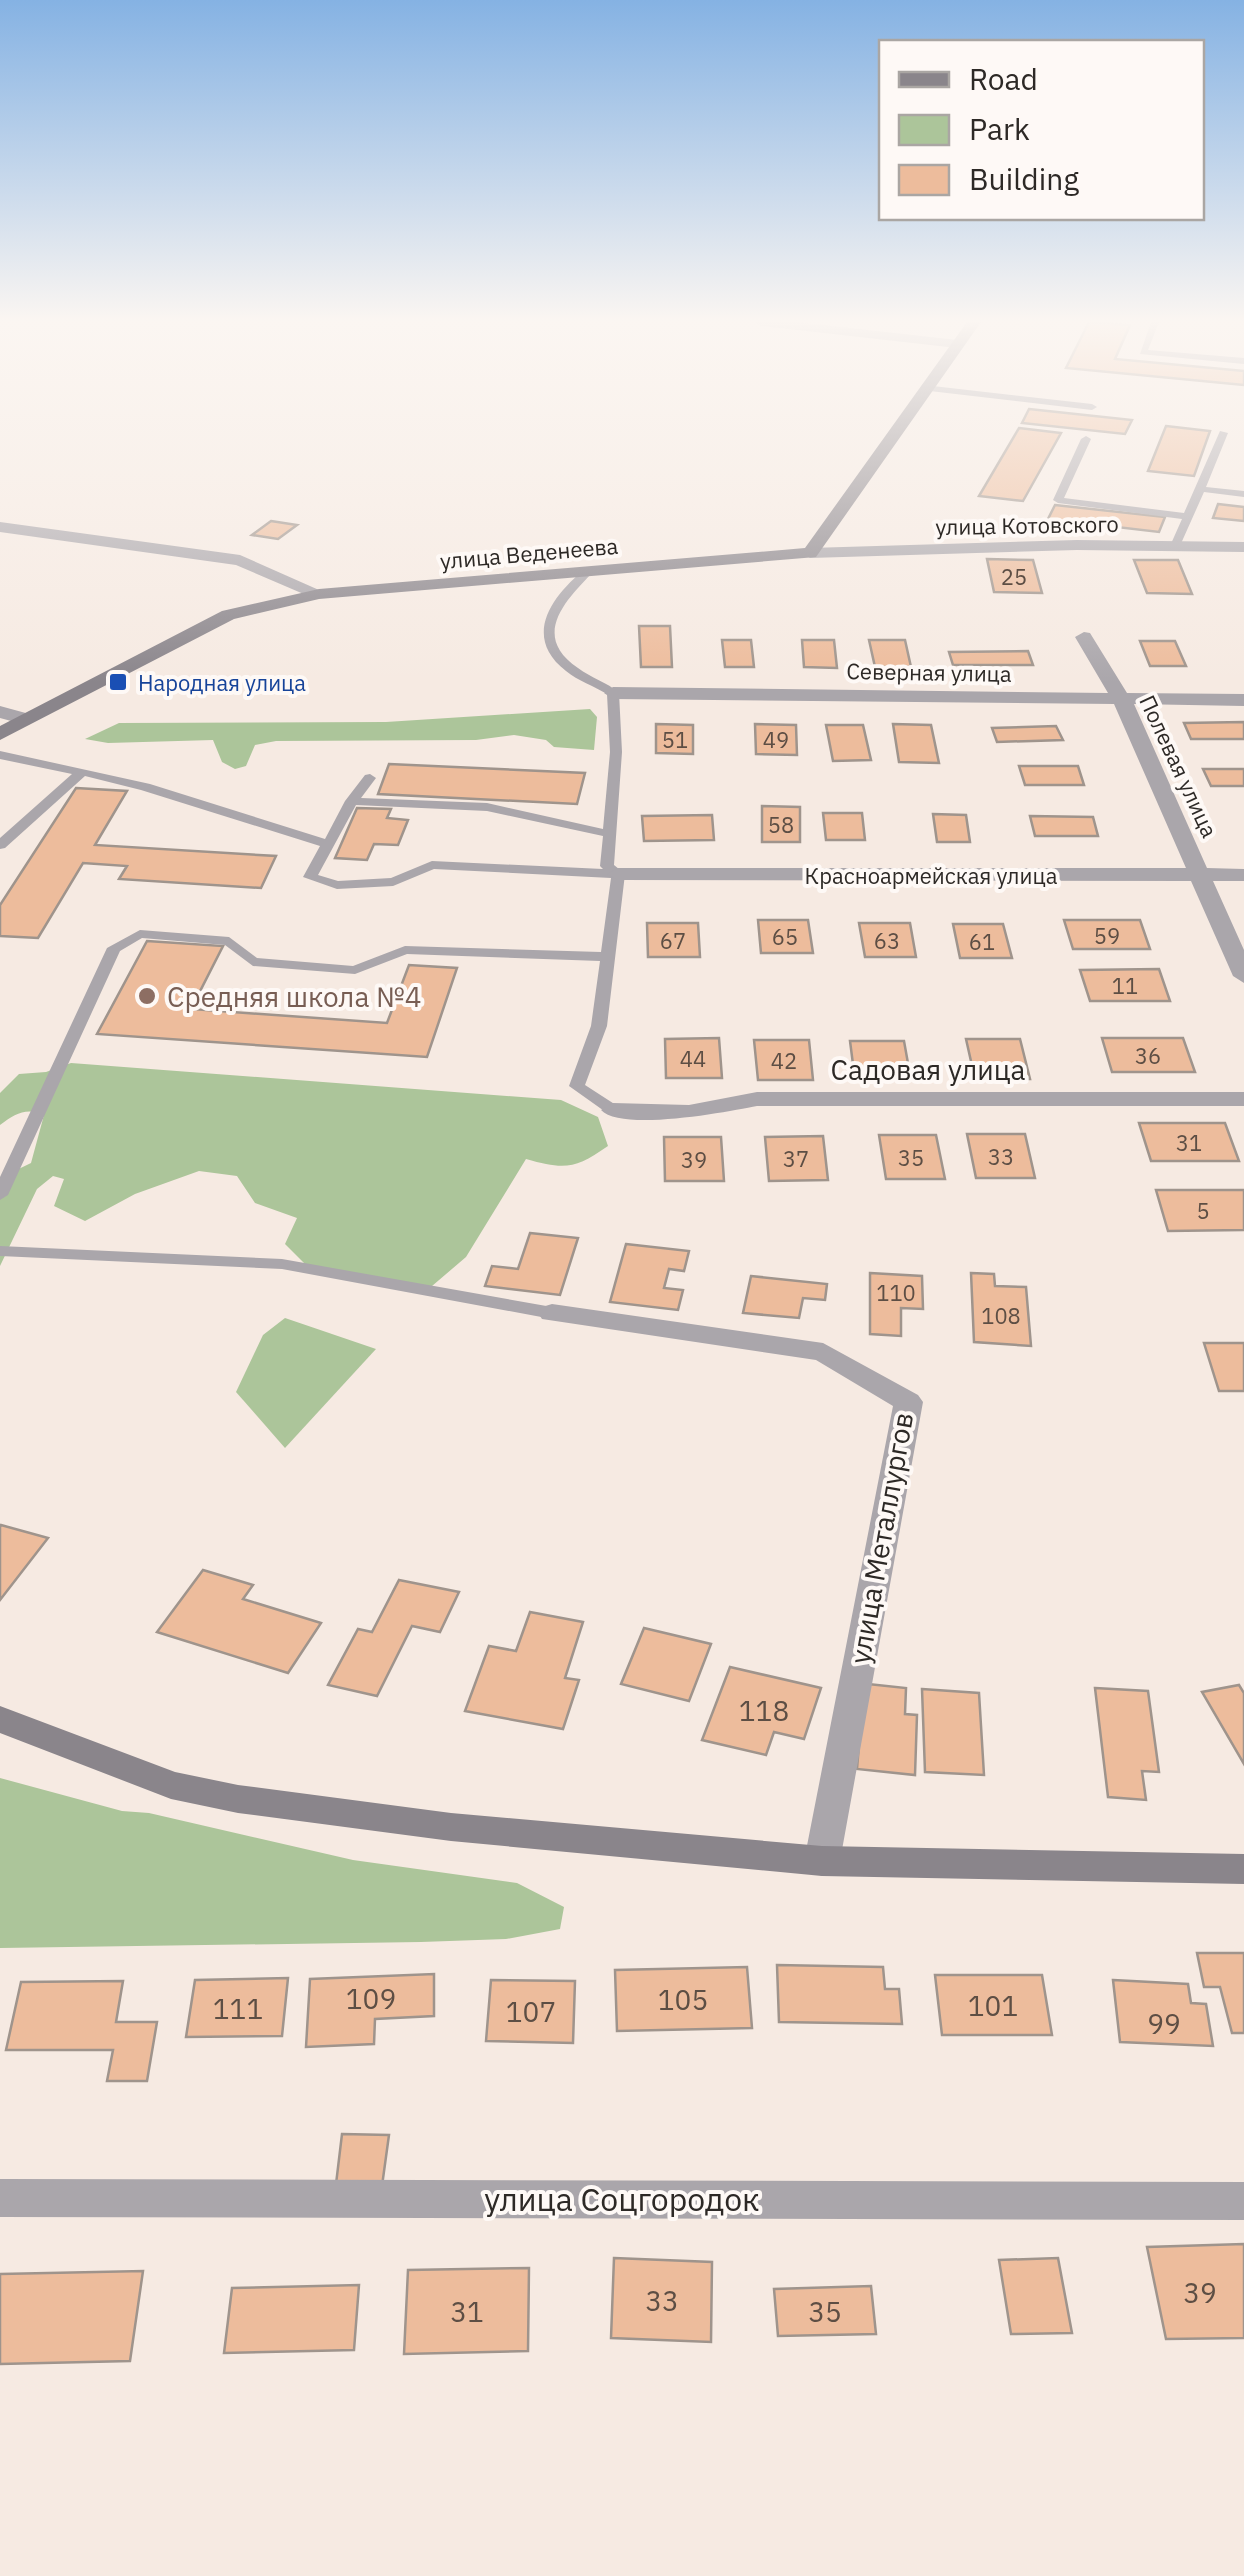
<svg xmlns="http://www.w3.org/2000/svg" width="1244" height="2576" font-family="'IBM Plex Sans',sans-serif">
<rect width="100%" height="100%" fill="#f6eae2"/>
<g fill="#acc59a">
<polygon points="590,709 597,717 594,750 554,747 546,740 514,735 476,740 276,741 255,745 246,766 235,769 222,762 213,740 108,743 85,739 119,723 386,722"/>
<path d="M71,1063L561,1100L598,1117L608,1146C575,1169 565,1170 526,1159L466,1257L425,1292L313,1272L285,1244L297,1218L255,1203L237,1176L199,1171L135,1194L85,1221L54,1206L64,1179L53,1176L37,1189L0,1266V1178L31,1163L44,1115C26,1107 15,1114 0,1125V1093L19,1074L46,1072Z"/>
<polygon points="285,1318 376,1349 285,1448 236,1392 263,1335"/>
<polygon points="0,1778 122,1811 149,1813 353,1860 517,1883 564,1907 560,1929 506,1939 421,1942 0,1948"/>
</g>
<g fill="#edbc9c" stroke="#9f948c" stroke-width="2.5">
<polygon points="1089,322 1130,325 1115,359 1244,371 1244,385 1066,368"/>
<polygon points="1029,409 1132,420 1125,434 1022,423"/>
<polygon points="1166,426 1210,431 1194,476 1148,471"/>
<polygon points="1019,428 1061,433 1023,501 979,496"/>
<polygon points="1218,504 1244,507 1244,521 1213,518"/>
<polygon points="1055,505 1165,517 1159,532 1048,519"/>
<polygon points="271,521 297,525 278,539 252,535"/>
<polygon points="987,559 1033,560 1042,593 994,592"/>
<polygon points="1134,560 1178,560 1192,594 1147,593"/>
<polygon points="639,626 670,626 672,667 641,667"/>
<polygon points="722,640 751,640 754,667 725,667"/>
<polygon points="802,640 834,640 837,668 804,667"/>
<polygon points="869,640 905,640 911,667 875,667"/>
<polygon points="1140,641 1175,641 1186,666 1150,666"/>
<polygon points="1028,651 1033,665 953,665 949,652"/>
<polygon points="1244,722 1244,739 1191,739 1184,723"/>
<polygon points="656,724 693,725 693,754 656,753"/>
<polygon points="755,724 796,725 797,755 756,754"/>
<polygon points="893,724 931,725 939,763 899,762"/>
<polygon points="826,725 863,725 871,760 833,761"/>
<polygon points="1056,726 1063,740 997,742 992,728"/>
<polygon points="389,764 585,773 577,804 378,794"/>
<polygon points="1019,766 1078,766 1084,785 1025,785"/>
<polygon points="1203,769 1244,769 1244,786 1211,786"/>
<polygon points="76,788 127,791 95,845 276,856 261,888 119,879 127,866 83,863 38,938 0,936 0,905"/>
<polygon points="762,806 800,807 800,842 762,842"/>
<polygon points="357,808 391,809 387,818 408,820 398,845 374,844 367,860 335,858"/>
<polygon points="823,813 862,813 865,840 826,840"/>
<polygon points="933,814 966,815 970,842 937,842"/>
<polygon points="712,815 714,840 644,841 642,816"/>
<polygon points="1030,816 1093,817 1098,836 1035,836"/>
<polygon points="758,920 808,920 813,953 761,953"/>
<polygon points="1064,920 1140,920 1150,949 1073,949"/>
<polygon points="647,923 698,923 700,957 648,957"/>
<polygon points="859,923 910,923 916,957 865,957"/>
<polygon points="953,924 1003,924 1012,958 960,958"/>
<polygon points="147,941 223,946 191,1009 387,1023 409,965 457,968 427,1057 97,1034"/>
<polygon points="1159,969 1170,1001 1090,1001 1080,970"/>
<polygon points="719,1038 722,1078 666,1078 665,1039"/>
<polygon points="1102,1038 1183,1038 1195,1072 1112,1072"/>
<polygon points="966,1039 1020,1039 1030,1079 975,1079"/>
<polygon points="754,1040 809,1040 813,1080 758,1080"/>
<polygon points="850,1041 904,1041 911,1080 855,1080"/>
<polygon points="1139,1123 1225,1123 1239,1161 1151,1161"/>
<polygon points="967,1134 1025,1134 1035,1178 976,1178"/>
<polygon points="879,1135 936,1135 945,1179 886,1179"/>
<polygon points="823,1136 828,1180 769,1181 765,1137"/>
<polygon points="664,1137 721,1137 724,1181 665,1181"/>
<polygon points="1156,1190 1244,1190 1244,1230 1168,1231"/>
<polygon points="530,1233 578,1238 560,1295 485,1286 492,1266 518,1269"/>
<polygon points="626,1244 689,1251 684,1271 669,1269 664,1288 683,1290 678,1310 610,1302"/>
<polygon points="870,1273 922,1276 923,1309 901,1308 901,1336 870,1334"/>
<polygon points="971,1273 994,1274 995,1286 1026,1287 1031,1346 974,1342"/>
<polygon points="751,1276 827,1284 825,1300 803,1298 799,1318 743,1313"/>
<polygon points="1204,1343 1244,1343 1244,1391 1219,1391"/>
<polygon points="1,1525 48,1538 0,1600 0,1527"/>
<polygon points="203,1570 253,1585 243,1599 321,1623 288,1673 157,1632"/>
<polygon points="399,1580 459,1592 440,1632 412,1626 377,1696 328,1685 358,1629 372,1632"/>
<polygon points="530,1612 583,1622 565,1678 579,1680 563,1729 465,1711 489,1646 516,1651"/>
<polygon points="644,1628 711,1644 689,1701 621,1684"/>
<polygon points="730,1667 821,1688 804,1739 774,1732 766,1755 702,1740"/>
<polygon points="868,1684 906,1688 905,1714 917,1715 915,1775 857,1769 862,1708"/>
<polygon points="1239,1685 1244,1693 1244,1764 1202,1692"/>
<polygon points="1095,1688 1148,1691 1159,1772 1142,1771 1146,1800 1108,1797"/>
<polygon points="922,1689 979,1693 984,1775 925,1772"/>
<polygon points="1197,1953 1244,1953 1244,2033 1232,2033 1220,1987 1204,1987"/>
<polygon points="777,1965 883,1967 885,1989 899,1989 902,2024 779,2022"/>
<polygon points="747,1967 752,2028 617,2031 615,1970"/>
<polygon points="434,1974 434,2016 375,2019 374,2044 306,2047 310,1979"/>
<polygon points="935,1975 1042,1975 1052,2035 942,2035"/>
<polygon points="288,1978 282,2036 186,2037 195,1980"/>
<polygon points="491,1980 575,1981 573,2043 486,2041"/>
<polygon points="1113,1980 1188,1984 1191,2003 1206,2004 1213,2046 1120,2042"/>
<polygon points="123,1981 116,2022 157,2022 147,2081 107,2081 113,2050 6,2050 21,1982"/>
<polygon points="342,2134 389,2135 382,2186 336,2184"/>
<polygon points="1244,2244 1244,2338 1166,2339 1147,2247"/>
<polygon points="614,2258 712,2262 711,2342 611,2338"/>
<polygon points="1058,2258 1072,2333 1011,2334 999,2260"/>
<polygon points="529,2268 528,2351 404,2354 408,2270"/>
<polygon points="143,2271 130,2361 0,2364 0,2274"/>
<polygon points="359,2285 354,2350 224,2353 232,2288"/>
<polygon points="871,2286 876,2334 778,2336 774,2289"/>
</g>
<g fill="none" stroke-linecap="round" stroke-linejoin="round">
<g fill="#aaa6ab" fill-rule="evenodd">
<polygon points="1151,322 1159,322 1148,350 1244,358 1244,364 1140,354"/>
<polygon points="924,385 1092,404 1097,407 1092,410 921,390 921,386"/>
<polygon points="1220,431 1228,433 1206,487 1244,491 1244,497 1204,492 1179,548 1170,546 1182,519 1058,503 1053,500 1081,439 1086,436 1091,439 1064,498 1184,513"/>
<path d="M586,568L595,570C568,598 529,635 578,668C591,678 607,682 619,693L622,752L614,865L625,874L607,1026L585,1085L619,1107L621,1110L619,1113H607L569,1086L591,1026L600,961L407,954L355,974L253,966L225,945L142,938L120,951L8,1195L0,1200V1177L107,948L140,930L229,937L257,958L353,966L405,946L601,952L611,878L434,869L393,886L337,889L303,877L320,846L141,790L85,776L5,848L0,849V838L72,774L0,759V751L150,784L325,839L345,801L365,775L370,774L376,778L361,798L487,803L603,829L610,752L607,694C594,686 578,681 566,671C521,636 553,595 586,568ZM356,805L487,811L603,836L600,866L603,869L432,861L391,878L338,881L318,875Z"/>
<polygon points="0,1246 282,1259 552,1307 561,1313 552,1319 282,1269 0,1256"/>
</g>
<g fill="#aaa6ab" fill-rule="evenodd">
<polygon points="754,322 797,322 957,340 964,344 957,348 761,326"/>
<polygon points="0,522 240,555 328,594 313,598 236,565 0,532"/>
<polygon points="1077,540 1244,542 1244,552 1077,550 810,558 802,553 810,548"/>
<polygon points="1084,632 1090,633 1127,693 1244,694 1244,706 1134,704 1207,868 1244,869 1244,881 1213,881 1244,950 1244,983 1233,976 1191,881 618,880 607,874 618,868 1186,868 1114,704 613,699 604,693 613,687 1108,693 1075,637"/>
<polygon points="0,706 33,715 36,719 26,725 0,718"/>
<path d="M757,1092H1244V1106H757C727,1112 621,1132 601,1110L613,1103L689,1105Z"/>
<polygon points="552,1304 823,1343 918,1395 923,1402 840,1861 835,1871 822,1876 809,1871 804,1861 893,1406 816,1360 542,1319 538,1313 542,1307"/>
<polygon points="0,2179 1244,2182 1244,2220 0,2217"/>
</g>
<g fill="#8a858b" fill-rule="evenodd">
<polygon points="967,322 981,322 816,557 319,599 234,619 0,740 0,726 222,611 319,589 805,548"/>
<polygon points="0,1706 175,1772 238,1785 451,1813 822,1846 1244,1854 1244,1884 822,1876 451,1841 238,1813 171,1799 0,1733"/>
</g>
</g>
<linearGradient id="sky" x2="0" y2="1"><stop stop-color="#85b2e3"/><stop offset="0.47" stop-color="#fbf6f2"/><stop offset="1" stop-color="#fbf6f2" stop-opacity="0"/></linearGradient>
<rect width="1244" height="683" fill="url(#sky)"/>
<rect fill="#1a4fb4" stroke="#fef9f6" stroke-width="4" x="108" y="672" width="20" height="20" rx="5"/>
<circle fill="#8d6e63" stroke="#fef9f6" stroke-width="4" cx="147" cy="996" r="10"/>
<g text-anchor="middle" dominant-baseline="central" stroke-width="8" stroke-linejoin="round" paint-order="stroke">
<g font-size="22" fill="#2d2926" stroke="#fef9f6">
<text transform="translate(1027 525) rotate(-1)">улица Котовского</text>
<text transform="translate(529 553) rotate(-5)">улица Веденеева</text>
<text transform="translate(929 672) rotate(1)">Северная улица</text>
<text transform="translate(1179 766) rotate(65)">Полевая улица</text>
<text x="931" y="875">Красноармейская улица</text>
</g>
<g font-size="22" fill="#5d4e44">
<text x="1014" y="576">25</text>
<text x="675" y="739">51</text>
<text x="776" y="739">49</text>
<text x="781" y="824">58</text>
<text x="1107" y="935">59</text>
<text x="785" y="936">65</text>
<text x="673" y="940">67</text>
<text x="887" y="940">63</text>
<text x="982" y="941">61</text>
<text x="1125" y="985">11</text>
<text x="1148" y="1055">36</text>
<text x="693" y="1058">44</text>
<text x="784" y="1060">42</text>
<text x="1189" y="1142">31</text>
<text x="1001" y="1156">33</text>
<text x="911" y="1157">35</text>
<text x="796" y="1158">37</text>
<text x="694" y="1159">39</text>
<text x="1203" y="1210">5</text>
<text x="896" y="1292">110</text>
<text x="1001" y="1315">108</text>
</g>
<g font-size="22" fill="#164399" stroke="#fef9f6" text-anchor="start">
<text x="138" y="682">Народная улица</text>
</g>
<g font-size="28" fill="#785e54" stroke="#fef9f6" text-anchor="start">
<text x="167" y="996">Средняя школа №4</text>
</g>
<g font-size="28" fill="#2d2926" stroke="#fef9f6">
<text x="928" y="1069">Садовая улица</text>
<text transform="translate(881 1538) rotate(-80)">улица Металлургов</text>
</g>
<g font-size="28" fill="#5d4e44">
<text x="764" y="1710">118</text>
<text x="371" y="1998">109</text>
<text x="683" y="1999">105</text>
<text x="993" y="2005">101</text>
<text x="238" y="2008">111</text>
<text x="531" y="2011">107</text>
<text x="1164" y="2023">99</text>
<text x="1200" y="2292">39</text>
<text x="662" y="2300">33</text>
<text x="467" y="2311">31</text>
<text x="825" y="2311">35</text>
</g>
<g font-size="32" fill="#2d2926" stroke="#fef9f6">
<text x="622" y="2199">улица Соцгородок</text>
</g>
</g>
<rect x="879" y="40" width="325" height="180" fill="#fef9f6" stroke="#aaa6a3" stroke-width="2.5"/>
<rect x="899" y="72" width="50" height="15" fill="#8a858b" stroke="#aaa6a3" stroke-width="2.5"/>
<text x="969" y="90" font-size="30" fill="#2d2926">Road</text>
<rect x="899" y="115" width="50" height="30" fill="#acc59a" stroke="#aaa6a3" stroke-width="2.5"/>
<text x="969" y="140" font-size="30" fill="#2d2926">Park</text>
<rect x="899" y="165" width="50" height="30" fill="#edbc9c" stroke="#aaa6a3" stroke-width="2.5"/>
<text x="969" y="190" font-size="30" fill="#2d2926">Building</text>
</svg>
